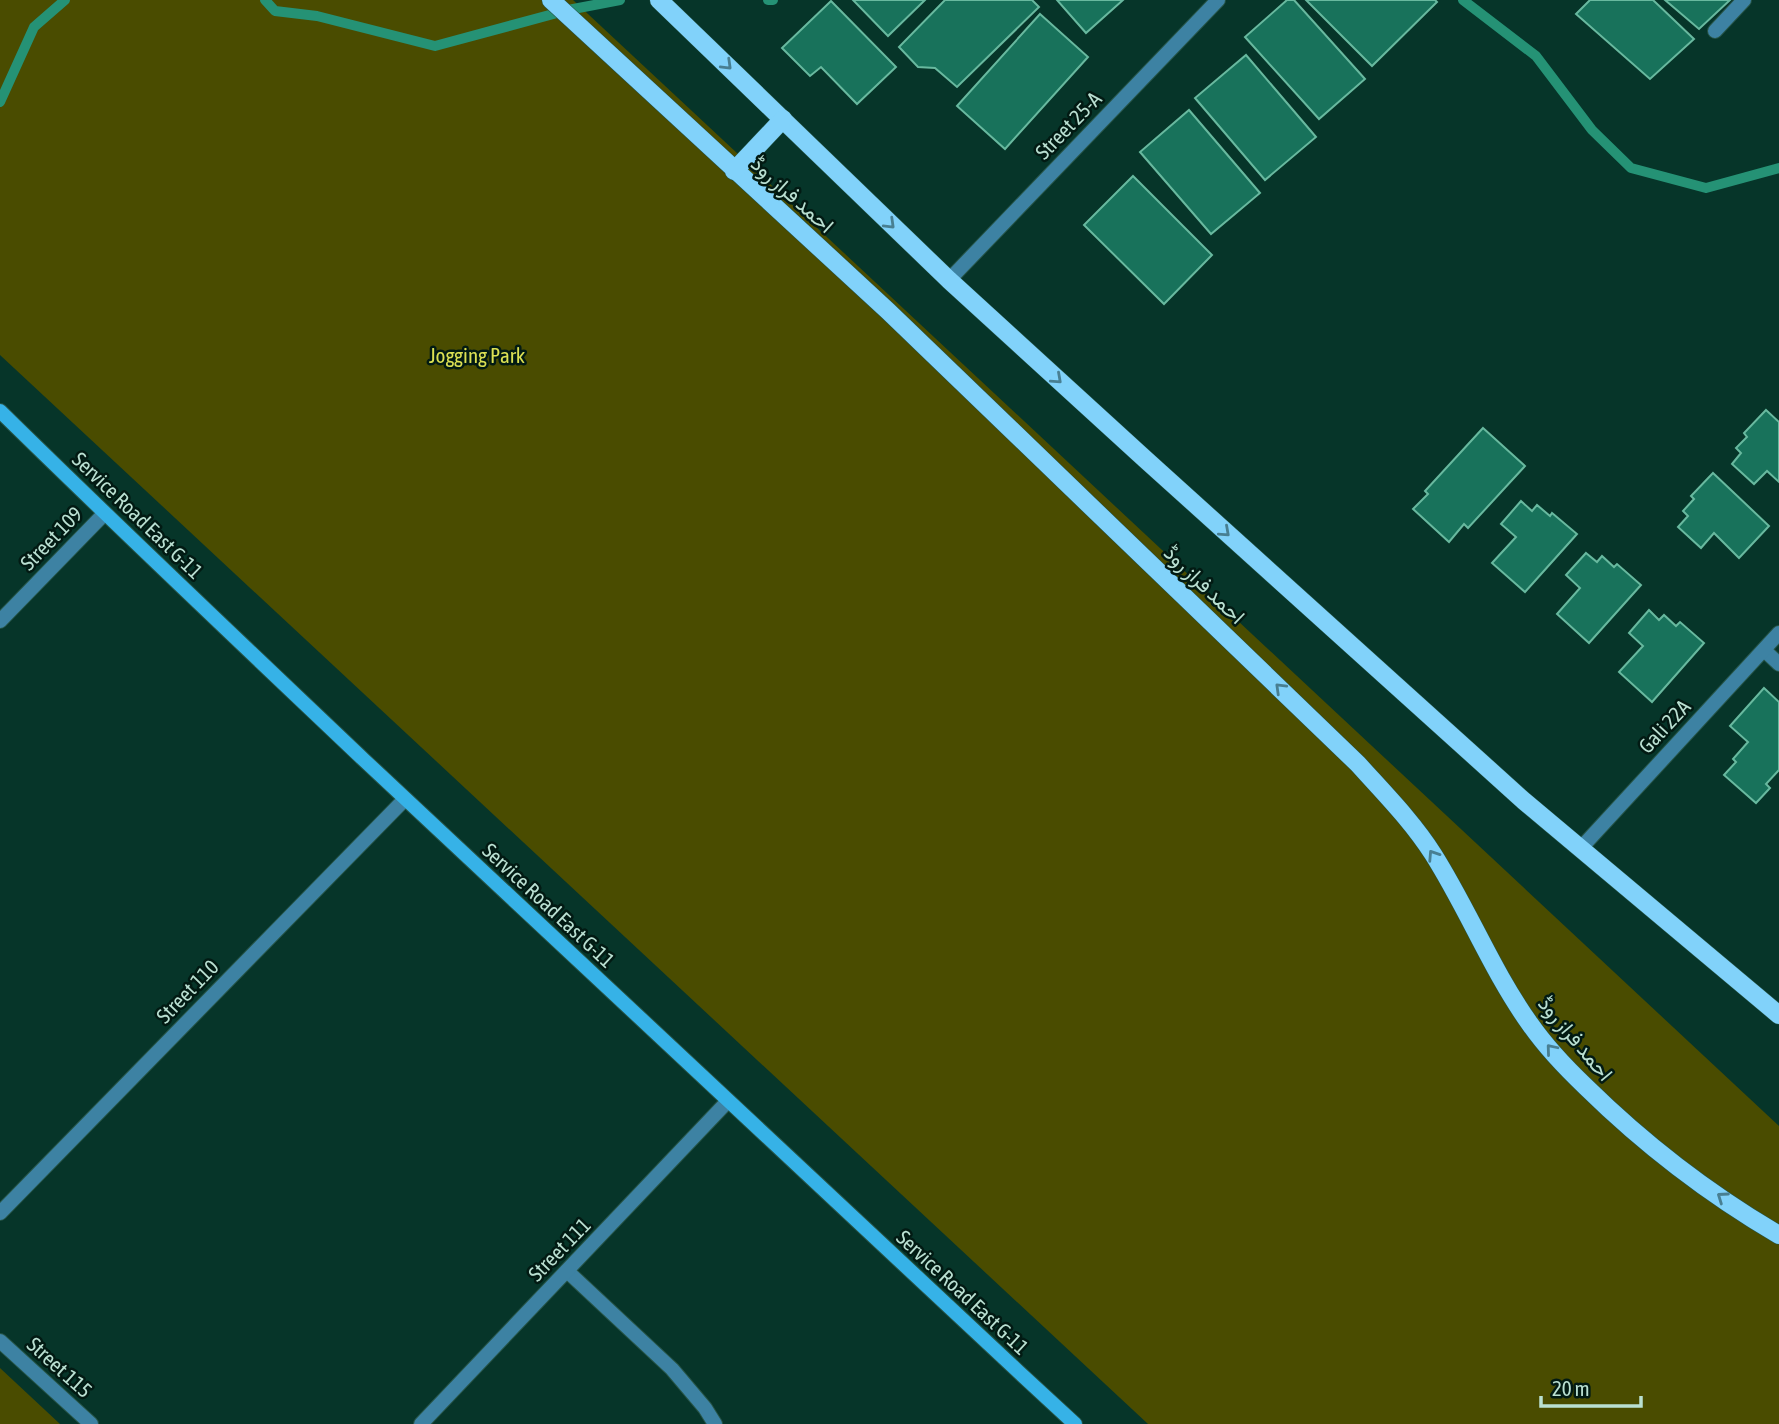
<svg xmlns="http://www.w3.org/2000/svg" width="1779" height="1424" font-family="'Asap Condensed',Vazirmatn,sans-serif">
<rect width="100%" height="100%" fill="#063529"/>
<g fill="#4a4c00">
<polygon points="0,0 573,0 1779,1126 1779,1424 1148,1424 0,355"/>
<polygon points="0,1368 60,1424 0,1424"/>
</g>
<g fill="none" stroke-linecap="round" stroke-linejoin="round">
<g stroke="#259275" stroke-width="10">
<polyline points="265,0 275,11 317,16 435,46 568,10 620,0"/>
<polyline points="768,0 773,0"/>
<polyline points="1463,0 1536,56 1592,130 1631,168 1706,188 1779,168"/>
<polyline points="0,102 34,27 65,0"/>
</g>
</g>
<g fill="#18725b" stroke="#68b99f" stroke-width="2">
<polygon points="853,0 925,0 888,36"/>
<polygon points="945,0 1032,0 1039,7 957,87 935,68 918,67 899,47"/>
<polygon points="1057,0 1123,0 1086,33"/>
<polygon points="1287,0 1294,0 1365,79 1319,119 1245,37"/>
<polygon points="1306,0 1435,0 1437,2 1372,66"/>
<polygon points="1590,0 1653,0 1694,39 1650,79 1576,14"/>
<polygon points="1665,0 1730,0 1699,29"/>
<polygon points="831,1 896,67 857,104 821,67 810,76 782,48"/>
<polygon points="1040,14 1088,57 1005,149 957,106"/>
<polygon points="1246,55 1316,137 1265,180 1195,98"/>
<polygon points="1189,110 1260,193 1211,234 1140,152"/>
<polygon points="1133,176 1212,255 1164,304 1084,225"/>
<polygon points="1766,410 1779,422 1779,482 1767,471 1754,484 1732,464 1741,453 1736,448 1747,437 1744,433"/>
<polygon points="1483,428 1525,466 1468,528 1464,524 1449,542 1413,509 1428,494 1425,491"/>
<polygon points="1713,473 1769,526 1739,558 1714,533 1701,548 1678,527 1688,516 1683,511 1694,499 1691,496"/>
<polygon points="1521,501 1532,511 1537,505 1550,516 1552,513 1577,534 1525,592 1492,563 1516,537 1501,524"/>
<polygon points="1586,553 1597,562 1602,556 1614,567 1617,564 1641,585 1589,643 1557,614 1580,588 1566,575"/>
<polygon points="1649,610 1659,620 1664,615 1676,626 1680,622 1704,643 1652,702 1619,672 1643,646 1629,633"/>
<polygon points="1764,688 1779,702 1779,770 1766,784 1770,788 1756,803 1724,775 1736,762 1733,759 1748,742 1730,726"/>
</g>
<g fill="none" stroke-linecap="round" stroke-linejoin="round">
<defs>
<g id="street">
<polyline points="1715,31 1744,0"/>
<polyline points="949,280 1218,0"/>
<polyline points="0,621 104,514"/>
<polyline points="1764,650 1779,664"/>
<polyline points="1581,848 1779,633"/>
<polyline points="0,1213 405,799"/>
<polyline points="567,1271 672,1369 705,1408 715,1424"/>
<polyline points="0,1341 91,1424"/>
<polyline points="421,1424 727,1102"/>
</g>
<path id="secondary" d="M0,411C120,529 242,644 364,760C600,983 837,1204 1075,1424"/>
<g id="primary">
<path d="M551,0L888,311L1358,764C1384,793 1412,821 1433,854C1468,909 1492,971 1530,1024C1546,1047 1566,1068 1586,1087C1644,1144 1709,1194 1779,1235"/>
<polyline points="659,0 949,280 1145,459 1524,801 1779,1015"/>
<polyline points="734,171 783,119"/>
</g>
</defs>
<use href="#street" stroke="#265447" stroke-width="16"/>
<use href="#secondary" stroke="#265447" stroke-width="16"/>
<use href="#primary" stroke="#265447" stroke-width="19"/>
<use href="#street" stroke="#3d82a3" stroke-width="14"/>
<use href="#secondary" stroke="#36b2e7" stroke-width="14"/>
<use href="#primary" stroke="#81d2fa" stroke-width="18"/>
</g>
<defs><path id="oneway-chevron" d="M-2-3.5L2.5 0L-2 3.5" fill="none" stroke-width="1.6" stroke-linecap="round" stroke-linejoin="round" transform="scale(1.75)"/></defs>
<g stroke="#487f92">
<use href="#oneway-chevron" transform="translate(727 65) rotate(44)"/>
<use href="#oneway-chevron" transform="translate(890 224) rotate(44)"/>
<use href="#oneway-chevron" transform="translate(1057 379) rotate(42)"/>
<use href="#oneway-chevron" transform="translate(1225 532) rotate(42)"/>
<use href="#oneway-chevron" transform="translate(1280 688) rotate(-136)"/>
<use href="#oneway-chevron" transform="translate(1433 855) rotate(-123)"/>
<use href="#oneway-chevron" transform="translate(1551 1049) rotate(-130)"/>
<use href="#oneway-chevron" transform="translate(1722 1197) rotate(-145)"/>
</g>
<g text-anchor="middle" dominant-baseline="central" stroke-width="5" stroke-linejoin="round" paint-order="stroke">
<g font-size="21" fill="#bae0d2" stroke="#021a13">
<text transform="translate(1068 125) rotate(-46)">Street 25-A</text>
<text transform="translate(793 194) rotate(42)">احمد فراز روڈ</text>
<text transform="translate(138 515) rotate(44)">Service Road East G-11</text>
<text transform="translate(51 538) rotate(-46)">Street 109</text>
<text transform="translate(1205 584) rotate(44)">احمد فراز روڈ</text>
<text transform="translate(1664 726) rotate(-47)">Gali 22A</text>
<text transform="translate(549 905) rotate(43)">Service Road East G-11</text>
<text transform="translate(187 991) rotate(-46)">Street 110</text>
<text transform="translate(1576 1038) rotate(50)">احمد فراز روڈ</text>
<text transform="translate(559 1249) rotate(-46)">Street 111</text>
<text transform="translate(963 1292) rotate(43)">Service Road East G-11</text>
<text transform="translate(60 1367) rotate(42)">Street 115</text>
</g>
<g font-size="21" fill="#dce153" stroke="#021a13">
<text x="477" y="355">Jogging Park</text>
</g>
</g>
<path d="M1541 1396v10h100v-10" fill="none" stroke="#bae0d2" stroke-width="3.5"/>
<text x="1552" y="1396" font-size="21" fill="#bae0d2" stroke="#021a13" stroke-width="5" paint-order="stroke">20 m</text>
</svg>
